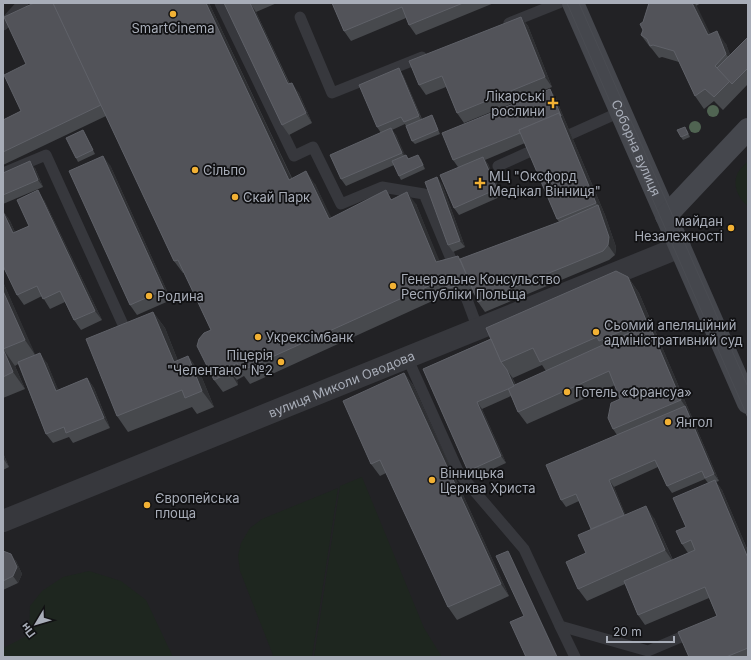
<svg xmlns="http://www.w3.org/2000/svg" width="751" height="660" font-family="Inter,sans-serif">
<rect width="100%" height="100%" fill="#161618"/>
<rect fill="#222225" x="3" y="3" width="745" height="654"/>
<g fill="#1e261f">
<path d="M748,161V206C738,199 731,183 739,171C741,168 745,164 748,161Z"/>
<polygon points="362,477 424,628 442,657 314,657 340,486"/>
<polygon points="338,488 312,657 271,657 273,655 240,571 238,556 241,543 250,528 262,519"/>
<polygon points="89,571 121,581 146,600 173,657 3,657 3,648 29,635 30,606 42,591 63,577"/>
</g>
<g fill="none" stroke-linecap="round" stroke-linejoin="round">
<g stroke="#37383d" stroke-width="11">
<polyline points="220,3 294,156 313,147 341,204 382,187 424,194 456,271"/>
<polyline points="300,17 332,93 422,57"/>
<polyline points="509,23 559,3"/>
<polyline points="3,25 23,3"/>
<polyline points="571,134 620,112"/>
<polyline points="498,166 531,151"/>
<polyline points="3,173 46,155 125,329"/>
<polyline points="466,297 478,329"/>
<polyline points="407,357 459,473 524,549 560,626 648,651 693,632"/>
<polyline points="560,626 575,657"/>
</g>
<path stroke="#37383d" stroke-width="22" id="s1" d="M3,521L680,247"/>
<g stroke="#45474d" stroke-width="22">
<path id="s2" d="M573,3L748,403"/>
<polyline points="666,216 748,129"/>
</g>
<g stroke="#4a4c52" stroke-width="1">
<polyline points="567,3 748,418"/>
<polyline points="579,3 748,387"/>
</g>
</g>
<g fill="#506452">
<circle cx="713" cy="111" r="6"/>
<circle cx="695" cy="127" r="6"/>
</g>
<g fill="#47494d" fill-rule="evenodd">
<polygon points="34,3 209,3 292,178 315,184 331,218 392,199 416,204 439,261 458,256 460,259 559,222 557,219 525,143 485,160 488,164 502,196 459,215 454,208 458,167 453,160 550,89 556,99 605,215 616,247 615,255 609,260 485,312 478,302 474,293 459,300 454,299 450,293 250,384 244,376 237,380 238,385 223,392 214,380 211,330 184,273 183,273 174,261 106,116 3,165 3,120 21,111 26,64"/>
<polygon points="224,3 277,3 256,12 290,84 299,93 312,123 289,135 282,125"/>
<polygon points="332,3 494,3 416,35 409,25 406,18 351,41 344,31"/>
<polygon points="649,3 701,3 696,6 710,34 726,44 730,55 748,37 748,84 723,110 714,101 704,109 695,96 679,62 662,57 659,58 652,49 650,47 641,35 643,30 643,22"/>
<polygon points="521,17 528,26 552,87 464,123 457,113 446,87 426,95 419,85"/>
<polygon points="403,75 422,119 434,119 440,134 415,144 412,141 405,124 392,130 396,135 405,156 409,159 421,159 425,169 401,180 399,176 394,165 346,186 341,179 381,133 377,127"/>
<polygon points="687,130 690,137 683,140 681,137"/>
<polygon points="85,134 95,154 78,162 76,158"/>
<polygon points="110,165 171,300 137,315 130,305"/>
<polygon points="35,168 43,187 3,204 3,173"/>
<polygon points="442,184 465,247 453,252 448,245"/>
<polygon points="44,200 102,320 81,330 74,320 65,302 50,309 42,296 24,305 17,295 3,211 10,221 15,232 29,226"/>
<path d="M628,277L639,293L719,481L716,482L722,490L748,551V657H689L717,616L709,598L645,625L638,615L625,584L587,601L578,589L586,553L591,529L579,501L566,507L561,500L617,435L613,429L620,399L615,385L527,424L518,412L511,396L482,409L506,463L473,478L468,471L423,369ZM542,365L546,371L516,385L512,377L513,378ZM658,467L667,486L672,493L705,479L708,483L686,527L682,544L688,553L673,560L654,518L625,514L614,487Z"/>
<polygon points="3,282 35,355 47,363 58,390 87,378 94,388 110,428 73,443 69,437 53,443 46,434 18,364 15,366 25,389 3,398"/>
<polygon points="153,312 165,328 178,361 188,356 200,373 214,407 197,414 192,407 128,432 117,416"/>
<polygon points="404,373 413,385 509,596 457,620 448,607 386,473 380,476 371,464"/>
<polygon points="3,453 9,467 3,470"/>
<polygon points="3,551 16,561 22,574 18,583 3,590"/>
</g>
<g fill="#2f3033">
<polygon points="206,3 209,3 298,192 289,180"/>
<polygon points="250,3 256,12 294,94 288,84"/>
<polygon points="692,3 694,3 697,6 717,48 708,35"/>
<polygon points="521,17 528,26 552,87 545,77"/>
<polygon points="717,31 726,44 735,66 726,54"/>
<polygon points="399,68 403,75 423,123 419,116"/>
<polygon points="292,83 299,93 312,123 306,113"/>
<polygon points="550,89 556,99 605,215 616,247 615,255 608,245 598,205 596,203 559,113"/>
<polygon points="391,128 396,135 407,159 402,153"/>
<polygon points="418,155 421,159 425,169"/>
<polygon points="103,156 110,165 171,300 164,290"/>
<polygon points="483,157 488,164 502,196 497,189"/>
<polygon points="30,161 35,168 43,187 38,180"/>
<polygon points="306,171 315,184 338,231 329,219"/>
<polygon points="437,177 442,184 465,247 460,241"/>
<polygon points="38,190 44,200 102,320 95,311"/>
<polygon points="407,192 416,204 445,274 436,262"/>
<polygon points="3,211 10,221 20,243 13,233"/>
<polygon points="628,277 639,293 719,481 714,474 685,406 681,400 649,324 646,320"/>
<polygon points="3,282 36,356 25,340 3,291"/>
<polygon points="153,312 165,328 185,379 174,362"/>
<polygon points="3,349 15,366 25,389 13,372"/>
<polygon points="40,353 47,363 63,401 56,391"/>
<polygon points="188,356 200,373 214,407 202,391"/>
<polygon points="228,368 237,380 238,385 230,372"/>
<polygon points="507,370 512,377 519,393 514,386"/>
<polygon points="404,373 413,385 509,596 501,584"/>
<polygon points="87,378 94,388 110,428 104,418"/>
<polygon points="477,402 482,409 506,463 501,456"/>
<polygon points="3,453 9,467 3,458"/>
<polygon points="609,480 614,487 631,528 626,522"/>
<polygon points="715,480 722,490 748,551 748,558"/>
<polygon points="646,506 654,518 674,563 665,550"/>
<polygon points="508,551 510,554 558,657 557,657"/>
<polygon points="11,554 16,561 22,574 18,583 13,576"/>
</g>
<g fill="#525359" stroke="#5f6168">
<polygon points="34,3 53,3 101,105 3,152 3,120 21,111 4,75 26,64 4,17"/>
<polygon points="53,3 206,3 289,180 306,171 329,219 386,190 391,200 407,192 436,262 458,256 469,280 450,288 445,286 442,280 241,371 237,363 228,368 230,372 214,380 197,346 199,339 204,333 211,330 178,260 174,261"/>
<polygon points="224,3 250,3 288,84 292,83 306,113 282,125"/>
<polygon points="332,3 463,3 409,25 402,7 344,31"/>
<polygon points="649,3 692,3 708,35 717,31 726,54 715,66 730,81 714,97 705,89 695,96 674,51 653,45 650,46 647,39 641,35 643,30 640,24 643,22"/>
<polygon points="521,17 545,77 457,113 442,76 419,85 409,61"/>
<polygon points="748,37 748,68 732,84 717,68"/>
<polygon points="399,68 419,116 404,122 401,117 377,127 359,85"/>
<polygon points="550,89 561,116 559,113 519,130 520,133 453,160 442,133"/>
<polygon points="559,113 596,203 557,219 519,130"/>
<polygon points="432,115 438,130 412,141 406,126"/>
<polygon points="685,127 688,134 681,137 677,130"/>
<polygon points="391,128 402,153 341,179 330,155"/>
<polygon points="83,130 93,150 76,158 66,138"/>
<polygon points="406,155 408,159 418,155 423,165 399,176 392,161"/>
<polygon points="103,156 164,290 130,305 69,171"/>
<polygon points="483,157 497,189 454,208 440,175"/>
<polygon points="30,161 38,180 3,195 3,173"/>
<polygon points="437,177 460,241 448,245 425,182"/>
<polygon points="38,190 95,311 74,320 60,291 43,299 37,286 17,295 3,266 3,212 13,233 29,226 17,200"/>
<polygon points="598,205 609,237 608,245 603,251 478,302 460,259 559,222"/>
<polygon points="616,271 628,277 646,320 599,341 597,337 540,362 533,348 501,362 486,328"/>
<polygon points="3,291 25,340 3,349 13,372 3,377"/>
<polygon points="153,312 174,362 188,356 202,391 185,398 182,390 117,416 86,339"/>
<polygon points="649,324 681,400 613,429 608,418 611,403 620,399 609,371 518,412 508,388"/>
<polygon points="491,339 501,362 507,370 514,386 508,389 477,402 501,456 468,471 423,369"/>
<polygon points="40,353 56,391 87,378 104,418 66,433 64,427 46,434 18,362"/>
<polygon points="404,373 501,584 448,607 380,460 371,464 343,401"/>
<polygon points="685,406 714,474 705,478 702,471 667,486 655,460 609,480 624,515 591,529 576,494 561,500 546,465"/>
<polygon points="715,480 748,558 748,648 726,657 689,657 678,632 717,616 705,587 638,615 624,581 695,550 691,540 682,544 676,531 686,527 673,498"/>
<polygon points="646,506 665,550 578,589 566,562 586,553 578,535"/>
<polygon points="3,551 11,554 17,567 13,576 3,581"/>
<polygon points="508,551 557,657 526,657 510,622 524,616 496,556"/>
</g>
<g fill="#f2b134" stroke="#111113" stroke-width="1.5">
<circle cx="173" cy="14" r="4"/>
<path d="M551 97h4v4h4v4h-4v4h-4v-4h-4v-4h4z"/>
<circle cx="195" cy="170" r="4"/>
<path d="M478 177h4v4h4v4h-4v4h-4v-4h-4v-4h4z"/>
<circle cx="235" cy="197" r="4"/>
<circle cx="731" cy="228" r="4"/>
<circle cx="393" cy="286" r="4"/>
<circle cx="149" cy="296" r="4"/>
<circle cx="596" cy="332" r="4"/>
<circle cx="258" cy="337" r="4"/>
<circle cx="281" cy="362" r="4"/>
<circle cx="567" cy="392" r="4"/>
<circle cx="668" cy="422" r="4"/>
<circle cx="432" cy="480" r="4"/>
<circle cx="147" cy="505" r="4"/>
</g>
<g text-anchor="middle" dominant-baseline="central" stroke-width="3.5" stroke-linejoin="round" paint-order="stroke">
<g font-size="13" fill="#a8adb8" stroke="#111113" text-anchor="start">
<text x="173" y="28" text-anchor="middle">SmartCinema</text>
<text x="545" y="96" text-anchor="end">Лікарські<tspan x="545" dy="15">рослини</tspan></text>
<text x="203" y="170">Сільпо</text>
<text x="489" y="176">МЦ "Оксфорд<tspan x="489" dy="15">Медікал Вінниця"</tspan></text>
<text x="243" y="197">Скай Парк</text>
<text x="723" y="221" text-anchor="end">майдан<tspan x="723" dy="15">Незалежності</tspan></text>
<text x="401" y="279">Генеральне Консульство<tspan x="401" dy="15">Республіки Польща</tspan></text>
<text x="157" y="296">Родина</text>
<text x="604" y="325">Сьомий апеляційний<tspan x="604" dy="15">адміністративний суд</tspan></text>
<text x="266" y="337">Укрексімбанк</text>
<text x="273" y="355" text-anchor="end">Піцерія<tspan x="273" dy="15">"Челентано" №2</tspan></text>
<text x="575" y="392">Готель «Франсуа»</text>
<text x="676" y="422">Янгол</text>
<text x="440" y="473">Вінницька<tspan x="440" dy="15">Церква Христа</tspan></text>
<text x="155" y="498">Європейська<tspan x="155" dy="15">площа</tspan></text>
</g>
<g font-size="13" fill="#a8adb8" stroke="#111113">
<text stroke="none"><textPath href="#s2" startOffset="158">Соборна вулиця</textPath></text>
<text stroke="none"><textPath href="#s1" startOffset="365">вулиця Миколи Оводова</textPath></text>
</g>
</g>
<rect width="751" height="660" fill="none" stroke="#a8adb8" stroke-width="8"/>
<g transform="translate(36 624) rotate(232)" stroke="#111113" stroke-width="3" paint-order="stroke">
<path d="M0-3L7 15L0 10L-7 15Z" fill="#a8adb8"/>
<text y="-6" font-size="11" font-weight="bold" text-anchor="middle" fill="#a8adb8">Пн</text>
</g>
<path d="M607 636v6h67v-6" fill="none" stroke="#a8adb8" stroke-width="2"/>
<text x="613" y="636" font-size="12" fill="#a8adb8" stroke="#111113" stroke-width="3" paint-order="stroke">20 m</text>
</svg>
